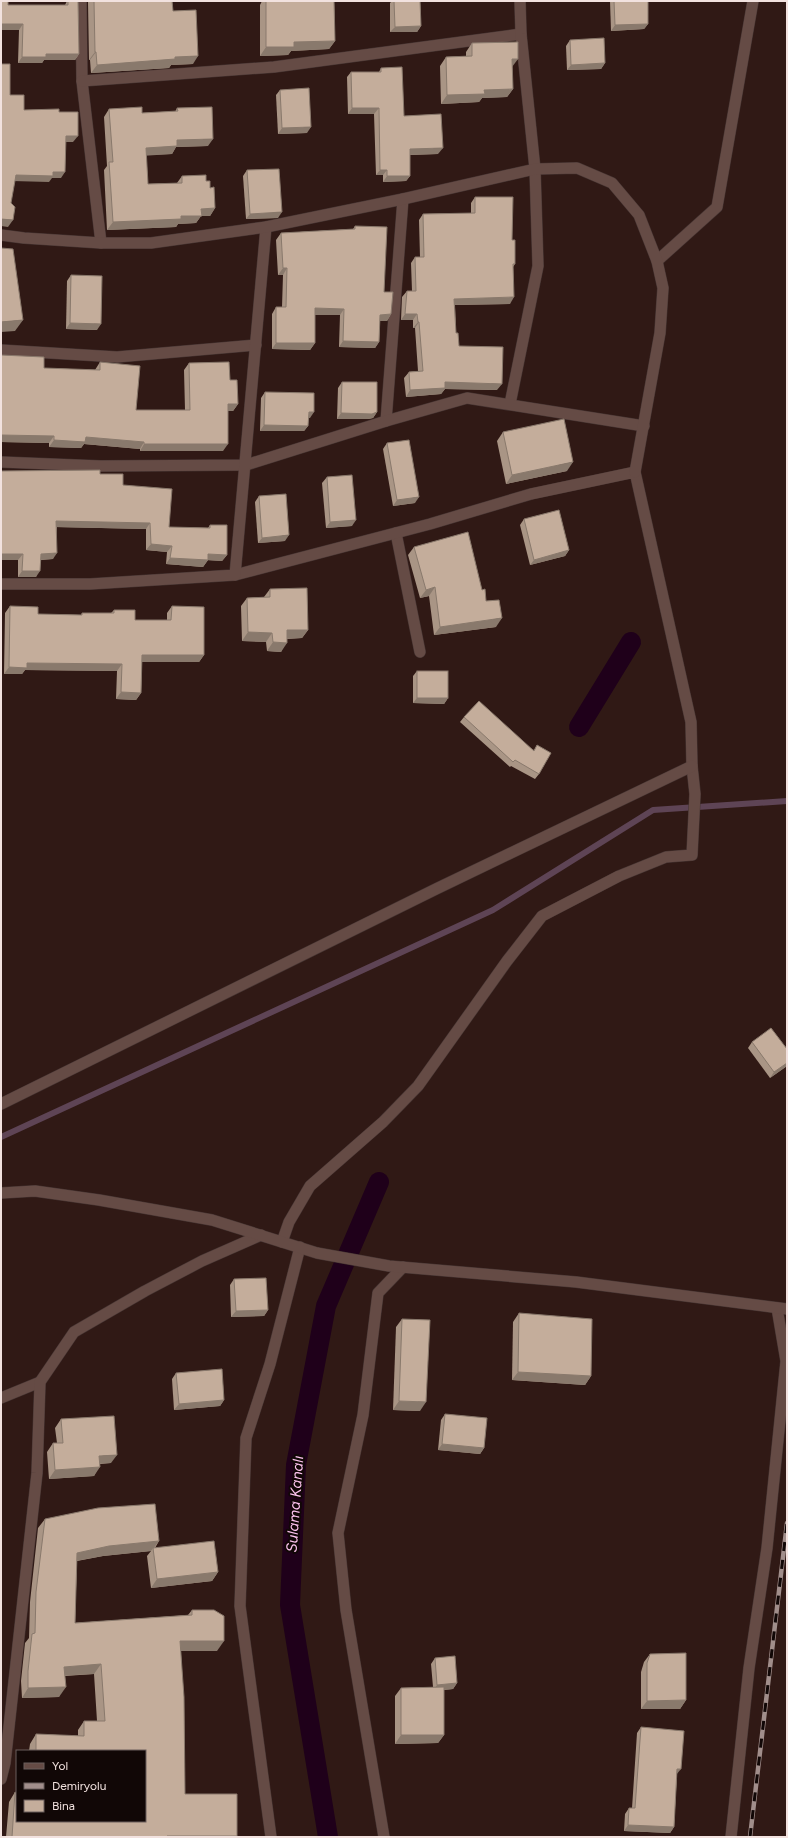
<svg xmlns="http://www.w3.org/2000/svg" width="788" height="1838" font-family="Figtree,sans-serif">
<rect width="100%" height="100%" fill="#301915"/>
<g fill="none" stroke-linecap="round" stroke-linejoin="round">
<polyline stroke="#5e4455" stroke-width="6" points="1,1137 493,910 653,810 787,801"/>
<g stroke="#1f001a" stroke-width="20">
<polyline points="579,727 631,642"/>
<polyline points="328,1837 290,1605 296,1465 326,1306 379,1182"/>
</g>
<defs>
<g id="minor">
<polyline points="81,1 82,81 101,243"/>
<polyline points="82,81 274,67 521,34"/>
<polyline points="657,261 717,207 753,1"/>
<polyline points="1,350 117,357 256,345"/>
<polyline points="510,404 538,266 535,169 521,34 520,1"/>
<polyline points="386,421 403,199"/>
<polyline points="1,462 101,466 246,465 386,421 467,398 644,426"/>
<polyline points="396,533 420,652"/>
<polyline points="235,575 430,524 531,494 635,472 691,722 692,766 695,794 692,855 666,857 619,876 542,916 507,961 418,1086 383,1122 310,1186 289,1222 282,1242"/>
<polyline points="1,584 90,584 235,575 266,227"/>
<polyline points="1,1104 436,889 692,766"/>
<polyline points="1,1398 40,1382"/>
<polyline points="1,1779 5,1763 37,1473 40,1382 74,1332 145,1291 202,1261 261,1235"/>
<polyline points="271,1837 240,1606 246,1438 270,1364 300,1247"/>
<polyline points="384,1837 346,1610 338,1533 363,1415 378,1293 403,1267"/>
<polyline points="731,1837 749,1668 767,1548 786,1361 777,1308"/>
</g>
<g id="tertiary">
<polyline points="1,235 24,238 101,243 151,243 266,227 403,199 535,169 577,168 612,183 639,215 657,261 663,288 660,333 635,472"/>
<polyline points="1,1193 35,1191 99,1200 212,1220 317,1253 389,1266 576,1282 787,1309"/>
</g>
</defs>
<use href="#minor" stroke="#463533" stroke-width="12"/>
<use href="#tertiary" stroke="#463533" stroke-width="12"/>
<use href="#minor" stroke="#654b45" stroke-width="11"/>
<use href="#tertiary" stroke="#654b45" stroke-width="11"/>
<defs>
<polyline id="rail" points="750,1837 787,1523"/>
</defs>
<use href="#rail" stroke="#a18e8b" stroke-width="4.5"/>
<use href="#rail" stroke="#110706" stroke-width="3" stroke-dasharray="9" stroke-linecap="butt"/>
</g>
<g fill="#a99585">
<polygon points="67,1 78,1 79,54 75,60 44,60 42,63 18,63 19,30 8,5 65,5"/>
<polygon points="89,1 172,1 173,11 193,64 171,65 169,68 91,73 90,60 89,60 88,2"/>
<polygon points="262,1 334,1 335,41 329,49 291,51 288,55 260,56 260,5"/>
<polygon points="392,1 420,1 421,26 417,32 390,32 390,3"/>
<polygon points="610,1 648,1 648,24 644,29 611,31"/>
<polygon points="570,40 605,63 601,69 567,70 566,46"/>
<polygon points="472,43 512,67 513,89 507,97 482,98 479,102 441,104 440,66 446,57 466,56 466,52"/>
<polygon points="381,68 404,116 438,154 410,155 410,176 406,181 383,182 383,175 376,175 374,114 348,114 347,77 351,72 379,72"/>
<polygon points="280,90 307,133 278,134 276,95"/>
<polygon points="177,108 208,146 176,147 172,154 146,155 148,184 177,183 182,176 206,181 210,188 215,208 210,216 201,216 196,223 178,224 176,227 107,230 104,170 107,166 104,117 109,109 142,113 175,112"/>
<polygon points="247,170 278,218 246,219 243,176"/>
<polygon points="475,197 512,240 515,264 513,267 510,304 455,305 456,333 459,346 497,390 445,389 441,394 406,397 404,378 409,372 418,371 415,328 413,328 413,320 401,320 402,297 407,291 412,291 411,263 415,257 420,257 419,220 423,214 471,213 471,203"/>
<polygon points="355,226 384,292 391,314 387,321 380,321 379,342 375,348 339,347 340,315 315,315 315,343 310,350 272,349 272,314 276,307 282,307 283,275 278,275 276,240 281,233 353,229"/>
<polygon points="71,275 97,330 66,329 67,281"/>
<polygon points="1,355 44,368 95,370 100,362 136,410 185,410 184,370 189,363 230,380 238,404 233,411 228,411 223,451 140,451 140,449 84,444 81,448 49,447 49,443 1,442"/>
<polygon points="342,382 377,412 373,418 368,419 337,419 338,388"/>
<polygon points="265,392 310,418 308,418 308,426 304,431 260,431 261,398"/>
<polygon points="503,432 567,471 506,484 497,441"/>
<polygon points="387,443 415,503 393,506 383,449"/>
<polygon points="100,474 123,485 169,527 208,528 210,525 227,555 222,561 208,560 203,567 166,564 167,552 146,550 146,529 57,527 53,559 41,560 36,577 18,577 18,560 1,560"/>
<polygon points="327,477 352,526 326,528 322,483"/>
<polygon points="259,496 285,541 258,543 255,502"/>
<polygon points="524,519 569,550 565,556 530,565 520,525"/>
<polygon points="414,547 482,590 496,627 434,635 429,596 420,598 408,555"/>
<polygon points="270,589 308,630 302,638 287,639 281,652 267,651 266,642 242,641 241,606 247,598 264,597"/>
<polygon points="10,606 38,614 81,615 82,613 111,613 114,610 135,620 167,620 167,613 172,606 204,655 199,662 142,662 141,693 136,700 116,699 117,671 25,670 22,674 4,674 5,613"/>
<polygon points="417,671 448,698 444,704 413,703 413,676"/>
<polygon points="464,717 534,750 537,745 539,774 535,779 511,766 510,767 460,722"/>
<polygon points="752,1042 787,1049 787,1066 770,1078 748,1048"/>
<polygon points="234,1279 268,1310 264,1316 231,1317 230,1285"/>
<polygon points="519,1313 591,1376 585,1385 512,1380 513,1322"/>
<polygon points="402,1319 420,1411 393,1410 396,1327"/>
<polygon points="176,1373 224,1400 220,1406 174,1410 172,1379"/>
<polygon points="445,1414 484,1448 480,1454 438,1450 441,1420"/>
<polygon points="61,1419 111,1463 100,1464 94,1476 49,1479 47,1452 53,1443 57,1443 55,1428"/>
<polygon points="45,1519 159,1541 155,1548 218,1572 212,1581 151,1588 147,1556 151,1551 103,1556 77,1561 75,1623 188,1615 192,1610 217,1651 181,1651 185,1794 237,1836 237,1837 6,1837 9,1802 15,1792 17,1821 145,1751 29,1751 30,1744 36,1734 78,1736 78,1730 84,1721 97,1721 94,1674 65,1676 59,1697 22,1698 21,1681 25,1643 29,1638 30,1602 38,1528"/>
<polygon points="650,1654 686,1700 680,1709 641,1709 641,1672 644,1662"/>
<polygon points="435,1658 457,1683 453,1689 444,1690 444,1735 438,1743 395,1744 395,1696 401,1688 433,1687 431,1664"/>
<polygon points="641,1727 677,1775 674,1827 670,1833 624,1831 625,1814 629,1808 632,1808 637,1733"/>
</g>
<g fill="#89796c">
<polygon points="1,24 23,24 19,30 1,30"/>
<polygon points="648,24 644,29 611,31 615,25"/>
<polygon points="421,26 417,32 390,32 395,27"/>
<polygon points="335,41 329,49 291,51 288,55 260,56 266,47 294,42"/>
<polygon points="95,52 96,52 90,60 89,60"/>
<polygon points="46,54 79,54 75,60 44,60 42,63 18,63 22,57"/>
<polygon points="198,56 193,64 171,65 169,68 91,73 97,65 175,57"/>
<polygon points="512,59 518,59 512,67 506,67"/>
<polygon points="605,63 601,69 567,70 571,65"/>
<polygon points="513,89 507,97 482,98 479,102 441,104 447,95 484,90"/>
<polygon points="352,108 379,108 374,114 348,114"/>
<polygon points="311,127 307,133 278,134 282,128"/>
<polygon points="66,136 78,136 73,142 61,142"/>
<polygon points="213,139 208,146 176,147 172,154 141,156 146,148 177,140"/>
<polygon points="443,148 438,154 406,155 410,149"/>
<polygon points="380,170 387,170 383,175 376,175"/>
<polygon points="53,172 65,172 61,178 52,178 49,182 12,181 16,175"/>
<polygon points="387,176 410,176 406,181 383,182"/>
<polygon points="215,208 210,216 201,216 196,223 178,224 176,227 107,230 113,222 181,216 201,209"/>
<polygon points="282,212 278,218 246,219 250,214"/>
<polygon points="1,219 13,220 8,227 1,226"/>
<polygon points="283,268 287,268 283,275 278,275"/>
<polygon points="514,297 510,304 450,305 454,299"/>
<polygon points="315,308 344,309 340,315 310,315"/>
<polygon points="391,314 387,321 375,321 380,315"/>
<polygon points="405,314 417,314 413,320 401,320"/>
<polygon points="23,320 15,331 1,332 1,322"/>
<polygon points="418,322 419,322 415,328 413,328"/>
<polygon points="70,323 101,324 97,330 66,329"/>
<polygon points="343,341 379,342 375,348 339,347"/>
<polygon points="276,343 315,343 310,350 272,349"/>
<polygon points="445,382 502,384 497,390 445,389 441,394 406,397 410,390"/>
<polygon points="228,404 238,404 233,411 223,411"/>
<polygon points="309,412 314,412 310,418 304,418"/>
<polygon points="377,412 373,418 368,419 337,419 341,413"/>
<polygon points="264,425 308,426 304,431 260,431"/>
<polygon points="1,435 54,436 49,443 1,442"/>
<polygon points="86,437 144,442 140,449 84,444 81,448 49,447 54,440"/>
<polygon points="144,444 228,444 223,451 140,451"/>
<polygon points="573,462 567,471 506,484 512,475"/>
<polygon points="419,497 415,503 393,506 397,500"/>
<polygon points="356,520 352,526 326,528 330,522"/>
<polygon points="56,521 150,523 146,529 52,527"/>
<polygon points="289,535 285,541 258,543 262,538"/>
<polygon points="151,544 172,546 167,552 146,550"/>
<polygon points="569,550 565,556 530,565 534,560"/>
<polygon points="57,553 53,559 37,560 41,554"/>
<polygon points="1,554 23,554 18,560 1,560"/>
<polygon points="208,554 227,555 222,561 204,560"/>
<polygon points="170,558 208,560 203,567 166,564"/>
<polygon points="22,571 40,571 36,577 18,577"/>
<polygon points="435,587 429,596 420,598 426,590"/>
<polygon points="502,618 496,627 434,635 440,627"/>
<polygon points="287,630 308,630 302,638 281,639"/>
<polygon points="248,632 272,633 266,642 242,641"/>
<polygon points="273,642 287,643 281,652 267,651"/>
<polygon points="142,655 204,655 199,662 137,662"/>
<polygon points="27,663 122,664 117,671 25,670 22,674 4,674 9,667"/>
<polygon points="121,692 141,693 136,700 116,699"/>
<polygon points="417,698 448,698 444,704 413,703"/>
<polygon points="787,1063 787,1066 770,1078 774,1072"/>
<polygon points="268,1310 264,1316 231,1317 236,1311"/>
<polygon points="518,1372 591,1376 585,1385 512,1380"/>
<polygon points="224,1400 220,1406 174,1410 179,1404"/>
<polygon points="399,1401 426,1402 420,1411 393,1410"/>
<polygon points="442,1444 484,1448 480,1454 438,1450"/>
<polygon points="117,1455 111,1463 93,1464 99,1456"/>
<polygon points="100,1467 94,1476 49,1479 55,1470"/>
<polygon points="159,1541 153,1549 153,1548 151,1551 103,1556 70,1562 77,1553 109,1546"/>
<polygon points="218,1572 212,1581 151,1588 157,1579"/>
<polygon points="180,1641 224,1641 217,1651 174,1651"/>
<polygon points="101,1664 94,1674 57,1676 64,1667"/>
<polygon points="457,1683 453,1689 433,1691 437,1685"/>
<polygon points="66,1687 59,1697 22,1698 28,1688"/>
<polygon points="686,1700 680,1709 641,1709 647,1701"/>
<polygon points="401,1735 444,1735 438,1743 395,1744"/>
<polygon points="677,1769 681,1769 676,1775"/>
<polygon points="628,1825 674,1827 670,1833 624,1831"/>
<polygon points="167,1836 237,1836 237,1837 166,1837"/>
</g>
<g fill="#c4ad9b" stroke="#89796c">
<polygon points="1,1 8,1 8,5 68,5 68,1 78,1 79,54 46,54 46,57 22,57 23,24 1,24"/>
<polygon points="94,1 172,1 173,11 196,10 198,56 175,57 175,59 97,65 96,52 95,52"/>
<polygon points="266,1 334,1 335,41 294,42 294,47 266,47"/>
<polygon points="394,1 420,1 421,26 395,27"/>
<polygon points="614,1 648,1 648,24 615,25"/>
<polygon points="604,38 605,63 571,65 570,40"/>
<polygon points="518,42 518,59 512,59 513,89 484,90 485,94 447,95 446,57 472,56 472,43"/>
<polygon points="1,64 10,64 10,95 24,95 24,110 59,109 59,112 78,112 78,136 66,136 65,172 53,172 53,176 16,175 11,203 15,207 13,220 1,219"/>
<polygon points="402,67 404,116 441,114 443,148 410,149 410,176 387,176 387,170 380,170 379,108 352,108 351,72 381,72 381,68"/>
<polygon points="309,88 311,127 282,128 280,90"/>
<polygon points="142,107 142,113 178,111 177,108 212,107 213,139 177,140 177,146 146,148 148,184 182,183 182,176 206,175 206,181 210,181 210,188 214,187 215,208 201,209 202,216 181,216 181,219 113,222 109,162 113,162 109,109"/>
<polygon points="279,169 282,212 250,214 247,170"/>
<polygon points="475,197 513,197 512,240 515,240 515,264 513,264 514,297 454,299 456,333 458,333 459,346 503,347 502,384 445,382 445,388 410,390 409,372 423,371 419,322 418,322 417,314 405,314 407,291 416,291 415,257 424,257 423,214 475,213"/>
<polygon points="355,226 387,227 384,292 393,292 391,314 380,315 379,342 343,341 344,309 315,308 315,343 276,343 276,307 286,307 287,268 283,268 281,233 355,229"/>
<polygon points="1,248 13,249 23,320 1,322"/>
<polygon points="71,275 102,276 101,324 70,323"/>
<polygon points="1,355 44,357 44,368 100,370 100,362 140,366 136,410 190,410 189,363 229,362 230,380 237,380 238,404 228,404 228,444 144,444 144,442 86,437 85,442 54,440 54,436 1,435"/>
<polygon points="342,382 377,382 377,412 372,414 341,413"/>
<polygon points="265,392 314,393 314,412 309,412 308,426 264,425"/>
<polygon points="564,419 573,462 512,475 503,432"/>
<polygon points="409,440 419,497 397,500 387,443"/>
<polygon points="100,470 100,474 123,474 123,485 172,489 169,527 210,528 210,525 227,525 227,555 208,554 208,560 170,558 172,546 151,544 150,523 56,521 57,553 41,554 40,571 22,571 23,554 1,554 1,471"/>
<polygon points="352,475 356,520 330,522 327,477"/>
<polygon points="286,494 289,535 262,538 259,496"/>
<polygon points="559,510 569,550 534,560 524,519"/>
<polygon points="468,532 482,590 485,589 486,601 499,600 502,618 440,627 435,587 426,590 414,547"/>
<polygon points="307,588 308,630 287,630 287,643 273,642 272,633 248,632 247,598 270,597 270,589"/>
<polygon points="10,606 38,607 38,614 82,615 82,613 114,613 114,610 135,610 135,620 171,620 172,606 204,607 204,655 142,655 141,693 121,692 122,664 27,663 27,668 9,667"/>
<rect x="417" y="671" width="31" height="27"/>
<polygon points="479,701 534,751 537,745 551,753 539,774 515,760 513,762 464,717"/>
<polygon points="771,1028 787,1049 787,1063 774,1072 752,1042"/>
<polygon points="266,1278 268,1310 236,1311 234,1279"/>
<polygon points="519,1313 592,1319 591,1376 518,1372"/>
<polygon points="402,1319 430,1320 426,1402 399,1401"/>
<polygon points="222,1369 224,1400 179,1404 176,1373"/>
<polygon points="445,1414 487,1418 484,1448 442,1444"/>
<polygon points="114,1416 117,1455 99,1456 100,1467 55,1470 53,1443 63,1443 61,1419"/>
<polygon points="155,1504 159,1541 109,1546 77,1553 75,1623 192,1615 192,1610 214,1610 224,1616 224,1641 180,1641 184,1697 185,1794 237,1794 237,1836 167,1836 167,1837 12,1837 15,1792 17,1793 17,1821 145,1821 145,1751 36,1751 36,1734 84,1736 84,1721 105,1721 101,1664 64,1667 66,1687 28,1688 28,1671 32,1634 35,1633 36,1592 45,1519 98,1508"/>
<polygon points="214,1541 218,1572 157,1579 153,1548"/>
<polygon points="686,1653 686,1700 647,1701 647,1663 650,1654"/>
<polygon points="455,1656 457,1683 437,1685 435,1658"/>
<polygon points="444,1687 444,1735 401,1735 401,1688"/>
<polygon points="641,1727 684,1731 681,1769 677,1769 674,1827 628,1825 629,1808 635,1808"/>
</g>
<g text-anchor="middle" dominant-baseline="central" stroke-width="4" stroke-linejoin="round" paint-order="stroke">
<g font-size="15" font-style="italic" fill="#fec4f0" stroke="#110706">
<text transform="translate(295 1504) rotate(-86)">Sulama Kanalı</text>
</g>
</g>
<rect width="788" height="1838" fill="none" stroke="#f2e2df" stroke-width="4"/>
<rect x="16" y="1750" width="130" height="72" fill="#110706" stroke="#6b5f5d"/>
<rect x="24" y="1763" width="20" height="6" fill="#654b45" stroke="#6b5f5d"/>
<text x="52" y="1770" font-size="12" fill="#f2e2df">Yol</text>
<rect x="24" y="1783" width="20" height="6" fill="#a18e8b" stroke="#6b5f5d"/>
<text x="52" y="1790" font-size="12" fill="#f2e2df">Demiryolu</text>
<rect x="24" y="1800" width="20" height="12" fill="#c4ad9b" stroke="#6b5f5d"/>
<text x="52" y="1810" font-size="12" fill="#f2e2df">Bina</text>
</svg>
